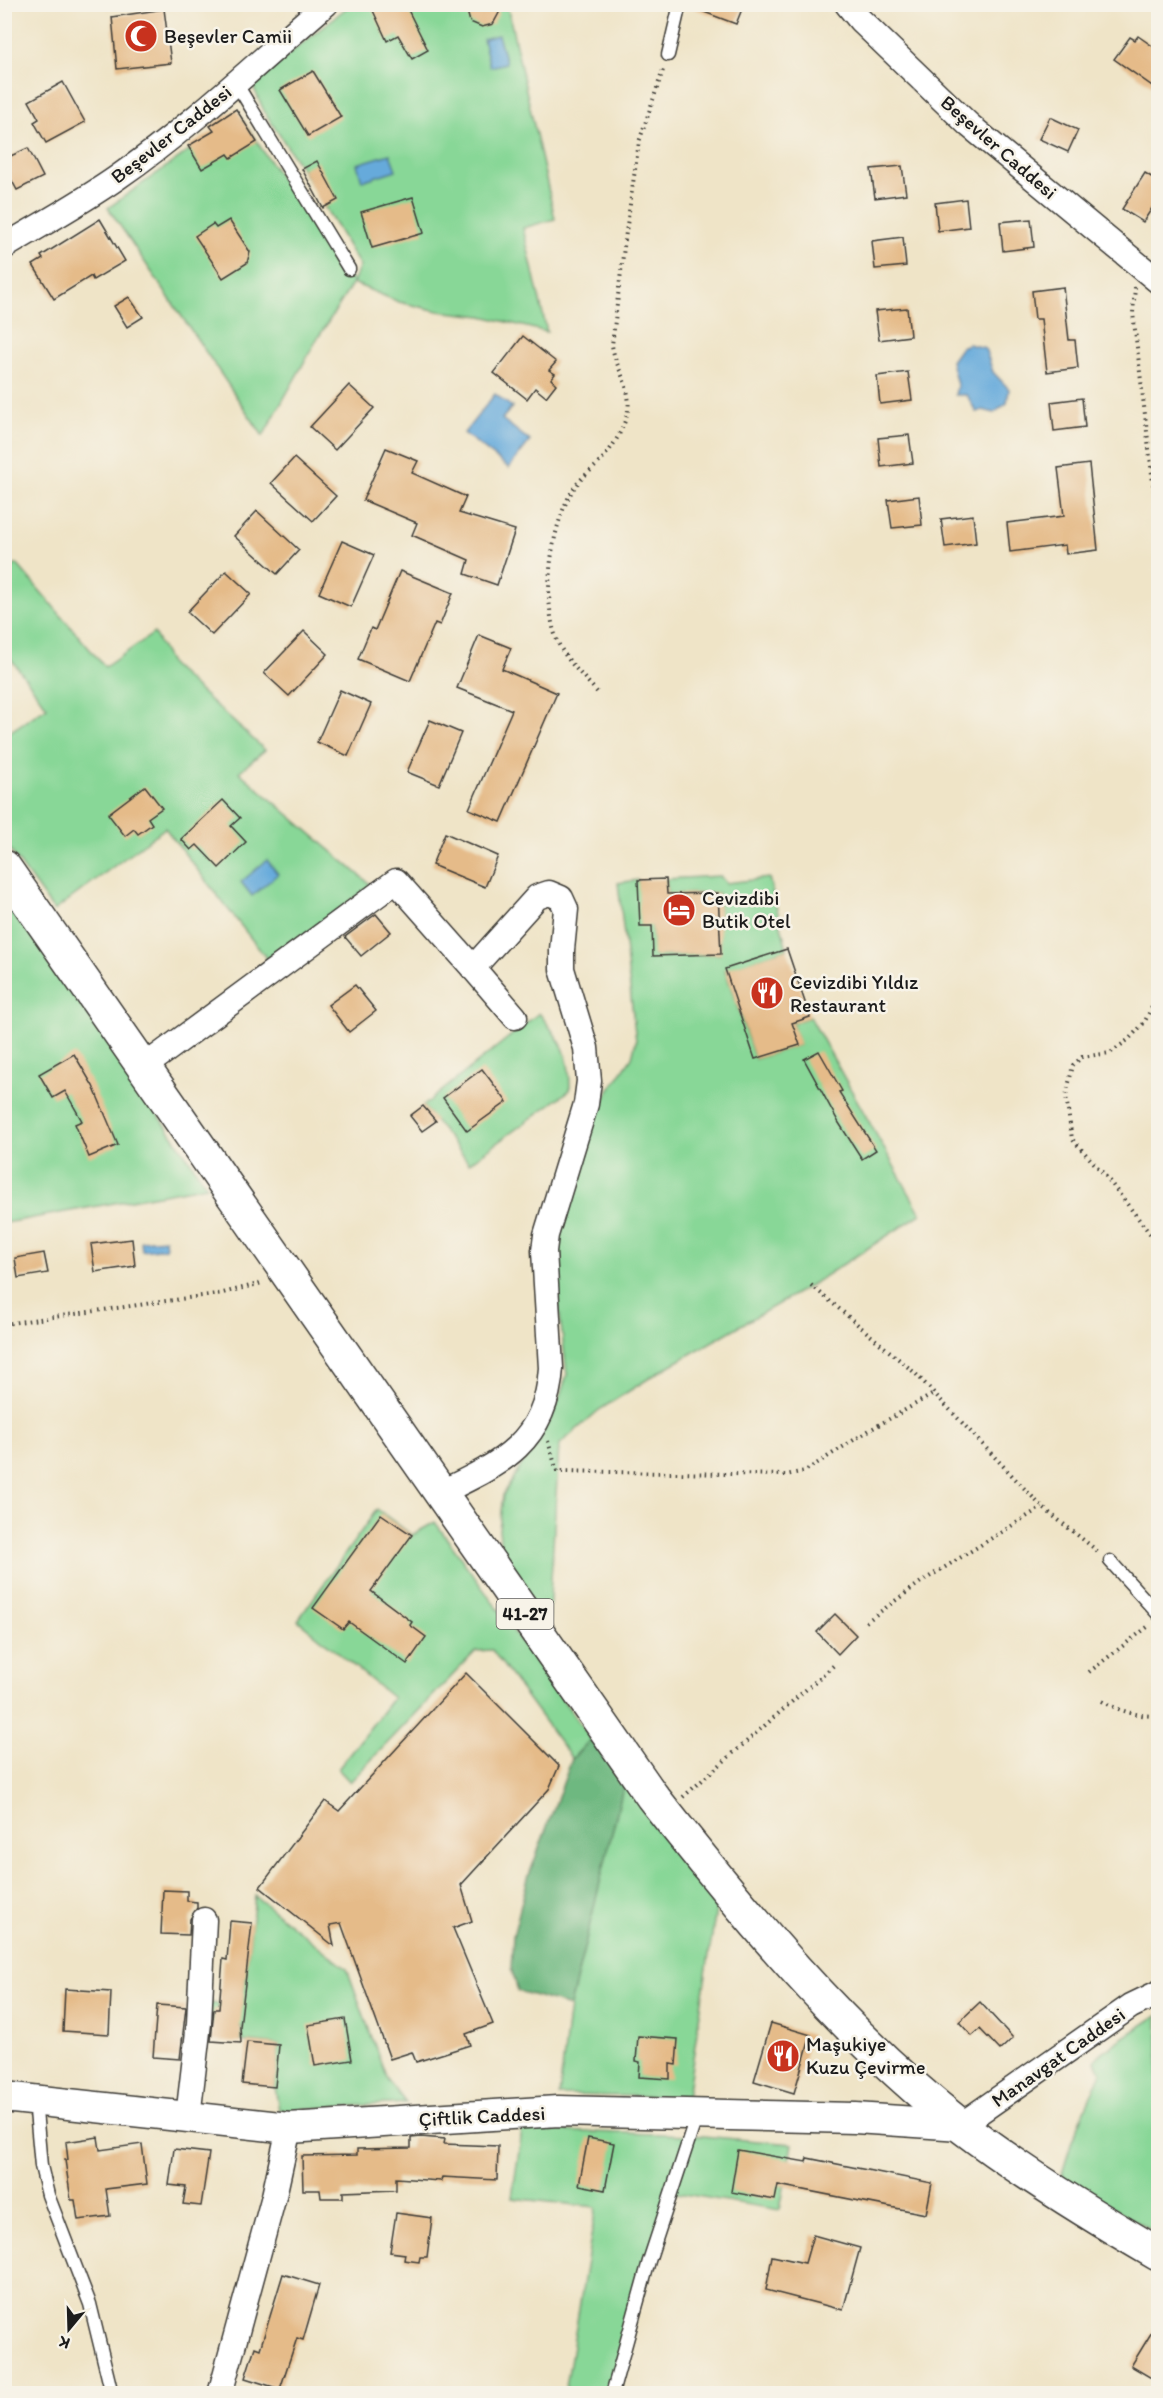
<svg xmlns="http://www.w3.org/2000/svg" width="1163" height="2398" font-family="Itim,sans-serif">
<rect width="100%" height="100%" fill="#f7f3e8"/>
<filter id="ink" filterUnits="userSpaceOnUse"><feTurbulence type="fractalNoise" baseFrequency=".0167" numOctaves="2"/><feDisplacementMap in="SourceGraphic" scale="12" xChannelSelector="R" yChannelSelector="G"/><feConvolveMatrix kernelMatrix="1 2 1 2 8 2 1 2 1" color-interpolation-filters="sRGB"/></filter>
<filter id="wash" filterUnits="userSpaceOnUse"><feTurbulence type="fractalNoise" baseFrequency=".008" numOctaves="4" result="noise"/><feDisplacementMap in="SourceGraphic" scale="24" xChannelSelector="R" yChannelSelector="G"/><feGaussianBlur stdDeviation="1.35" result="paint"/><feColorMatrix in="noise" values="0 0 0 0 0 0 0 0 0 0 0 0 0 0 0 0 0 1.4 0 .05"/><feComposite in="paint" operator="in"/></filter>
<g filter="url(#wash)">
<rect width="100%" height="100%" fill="#efe4c7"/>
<g fill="#88d797" stroke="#527a5a" stroke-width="1.5">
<polygon points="350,5 507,5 555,219 523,228 547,332 482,316 438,311 399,302 353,283 316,341 263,436 108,208 190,150 242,119 309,221 353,282 360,266 302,169 265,113 252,84"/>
<polygon points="17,564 105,667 154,633 171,665 265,750 239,772 371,885 270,963 165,828 54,911 5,843 5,735 47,707 5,651 5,572"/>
<polygon points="720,876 726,883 769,878 787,949 725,970 755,1059 799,1045 792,1023 810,1017 921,1214 811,1285 659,1372 599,1410 559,1445 548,1630 502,1558 499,1529 503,1495 555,1411 567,1375 556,1283 554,1244 592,1116 632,1057 636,1041 618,883 638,880 652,926 654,956 720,954 718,893 667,894 666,879"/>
<polygon points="5,889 207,1186 5,1223"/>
<path d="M539,1013C562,1043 570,1051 570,1090L469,1163L423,1106Z"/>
<polygon points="377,1509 412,1535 435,1522 591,1739 572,1759 492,1650 476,1651 350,1782 338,1769 393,1698 298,1620"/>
<polygon points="624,1783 717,1903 687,2097 559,2095 570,2006"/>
<polygon points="255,1896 347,1969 387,2079 406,2103 279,2110 275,2087 279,2045 241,2041 242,2027 206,2024 208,2003 242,2006"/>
<polygon points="1158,2015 1158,2234 1061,2177 1072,2141 1101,2072 1095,2060 1103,2051"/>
<polygon points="522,2130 691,2135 792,2144 780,2210 672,2192 612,2393 565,2393 596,2207 512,2198"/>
</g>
<polygon fill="#6eb880" stroke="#456a4e" stroke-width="1.5" points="591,1739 624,1783 570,2006 518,1991 511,1968 513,1936 528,1878 572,1759"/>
<g fill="#66aadb" stroke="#41637c" stroke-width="1.5">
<polygon points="498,35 506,63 490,67 483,39"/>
<polygon points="390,154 396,170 362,181 357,164"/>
<polygon points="968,344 985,348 993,372 1009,389 1007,403 994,413 983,410 976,412 967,395 955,395 957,385 951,361 961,347"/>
<polygon points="495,394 512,407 502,419 530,441 509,468 464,433"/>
<polygon points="267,860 278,874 252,896 241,882"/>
<polygon points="165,1239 166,1248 142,1251 141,1241"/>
</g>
<g id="blocks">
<g fill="#e5bb89">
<polygon points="370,4 405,4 428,50 412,59 398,35 387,41"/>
<polygon points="465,4 496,4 499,13 493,24 482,27 470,22"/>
<polygon points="688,4 744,4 736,24 688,6"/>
<polygon points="164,9 171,63 117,69 112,17"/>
<polygon points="1138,36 1158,50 1158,90 1114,59 1130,37 1135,40"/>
<polygon points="313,71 341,117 308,136 280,90"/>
<polygon points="63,82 85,122 46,143 34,122 39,119 29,101"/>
<polygon points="236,109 257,142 231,158 228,154 202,169 188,146 214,131 210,126"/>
<polygon points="1050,117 1078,130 1068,152 1039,139"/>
<polygon points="28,148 43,177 17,190 4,166 4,159"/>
<polygon points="317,161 338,200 323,208 302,169"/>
<polygon points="902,166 906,194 875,198 871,169"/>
<polygon points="1145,173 1158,181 1158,199 1143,222 1122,209"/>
<polygon points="413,197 424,233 372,248 361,212"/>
<polygon points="966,199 969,227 938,231 935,203"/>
<polygon points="100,219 125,261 93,280 91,276 54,299 33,265 43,259 41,256"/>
<polygon points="1031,219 1034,247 1003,251 1000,222"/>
<polygon points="229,220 250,252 247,263 223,278 195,236 213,224 216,228"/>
<polygon points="903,237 906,266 875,269 872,241"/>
<polygon points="1063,287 1069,340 1075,340 1078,368 1047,372 1041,319 1035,319 1032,291"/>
<polygon points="129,297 143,317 127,327 114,306"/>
<polygon points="907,308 910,336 879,340 875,311"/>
<polygon points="523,336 556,362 549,370 555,374 551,379 556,384 546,397 535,388 527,399 494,373"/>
<polygon points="908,372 912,400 880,404 877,376"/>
<polygon points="349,385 374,408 335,450 310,427"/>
<polygon points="1082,398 1085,427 1054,431 1051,402"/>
<polygon points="909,435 913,463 881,467 878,438"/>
<polygon points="386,448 418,461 412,473 466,497 459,513 515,530 497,585 465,574 469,560 412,535 417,523 363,500"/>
<polygon points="294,458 336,496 313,521 271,483"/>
<polygon points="1089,464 1098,550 1066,554 1065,545 1010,552 1007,523 1064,516 1058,468"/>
<polygon points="919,496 922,525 892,528 888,500"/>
<polygon points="257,511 299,550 277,574 234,536"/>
<polygon points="973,515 976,543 945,547 941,519"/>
<polygon points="342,541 374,555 351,607 319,593"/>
<polygon points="226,571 251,594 212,635 187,612"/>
<polygon points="400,571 453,593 440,625 435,623 410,681 358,659 371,628 375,630"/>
<polygon points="304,631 328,654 289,696 264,673"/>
<polygon points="479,635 511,648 502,669 557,693 501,822 469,809 512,710 457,688"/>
<polygon points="340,690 371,704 348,756 317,742"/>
<polygon points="430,720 461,733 439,785 407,772"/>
<polygon points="145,786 162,808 148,818 152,824 138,834 134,829 125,836 108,814"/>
<polygon points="223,800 240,818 231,826 246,842 219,868 197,845 191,850 181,839"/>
<polygon points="445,833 498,856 485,887 432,865"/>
<polygon points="666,879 667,894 718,893 721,954 653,956 652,926 640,926 638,880"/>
<polygon points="376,914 391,932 361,956 345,937"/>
<polygon points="787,949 810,1017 792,1023 800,1045 755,1059 725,969"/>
<polygon points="355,985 376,1011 349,1032 328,1005"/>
<polygon points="819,1051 842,1091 839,1092 876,1150 862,1159 839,1123 804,1059"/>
<polygon points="74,1054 93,1086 118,1145 89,1157 75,1124 82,1121 65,1091 53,1098 39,1074"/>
<polygon points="482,1069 507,1102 467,1131 443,1098"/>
<polygon points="423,1106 436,1121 422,1131 410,1116"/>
<polygon points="132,1239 135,1266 95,1272 91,1244"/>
<polygon points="44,1253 48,1273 18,1278 15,1258"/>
<polygon points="381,1514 412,1535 371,1591 412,1622 410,1625 426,1637 407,1664 349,1622 343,1629 313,1608"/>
<polygon points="835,1614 856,1635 838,1654 817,1632"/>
<polygon points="466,1673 559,1766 549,1789 461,1885 472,1921 453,1928 493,2024 466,2034 470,2045 416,2062 412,2052 390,2059 341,1923 330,1925 334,1946 260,1887 325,1801 339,1811"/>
<polygon points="163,1890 187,1891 187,1901 197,1902 197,1908 190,1919 189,1935 161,1934"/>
<polygon points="230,1921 252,1923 240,2027 241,2043 211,2041 214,2009 219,2009 223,1959 227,1960"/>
<polygon points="65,1989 111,1992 109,2034 63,2031"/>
<polygon points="980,2002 1013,2038 1000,2050 980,2029 972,2036 959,2022"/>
<polygon points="157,2005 186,2007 180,2059 153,2057"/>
<polygon points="345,2019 352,2060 315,2066 308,2025"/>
<polygon points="771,2023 811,2035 794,2093 754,2081"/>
<polygon points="638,2036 678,2039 676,2065 670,2064 670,2079 639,2077 640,2062 636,2061"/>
<polygon points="247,2042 279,2045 275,2087 242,2084"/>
<polygon points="98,2137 100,2150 142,2144 147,2184 106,2189 110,2216 78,2220 75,2200 71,2200 65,2160 68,2160 66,2142"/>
<polygon points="421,2137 445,2139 444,2144 498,2146 497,2180 442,2177 441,2181 396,2178 396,2190 343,2192 343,2198 321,2198 320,2190 303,2190 302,2156 357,2155 357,2149 411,2148 411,2138"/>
<polygon points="588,2138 614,2143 605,2190 579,2185"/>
<polygon points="174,2149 209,2153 201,2206 183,2204 186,2187 169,2185"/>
<polygon points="738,2150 806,2162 807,2158 932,2183 926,2214 778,2185 775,2200 731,2192"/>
<polygon points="396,2213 432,2218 427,2257 420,2257 419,2262 404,2260 405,2254 390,2252"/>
<polygon points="813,2235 860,2248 843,2310 766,2290 772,2256 805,2263"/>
<polygon points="283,2274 319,2285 303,2340 297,2338 280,2389 245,2378 255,2347 260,2349"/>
<polygon points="1158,2322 1158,2382 1131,2366"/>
</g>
</g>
</g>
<g filter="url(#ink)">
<use href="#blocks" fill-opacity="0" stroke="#3c3a36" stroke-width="1.5"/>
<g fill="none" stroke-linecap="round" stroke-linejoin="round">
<defs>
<g id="service">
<polyline points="668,55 680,4"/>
<polyline points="236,83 349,269"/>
<polyline points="1110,1561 1158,1614"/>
<polyline points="35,2100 41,2166 48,2195 90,2304 112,2394"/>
<polyline points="612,2394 649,2261 697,2115"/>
</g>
<g id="minor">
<polyline points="847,4 860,20 969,125 1158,281"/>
<path d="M4,247C42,224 81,203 118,177C192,126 257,63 326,4"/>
<polyline points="473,968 515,1017"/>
<path d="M145,1066L396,881L473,968L537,897L549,893L561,898L566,909L562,950V969L586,1048L589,1081L586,1104L546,1235L544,1251L551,1368C546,1443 500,1464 440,1493"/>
<polyline points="188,2117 199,2023 204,1920"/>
<polyline points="961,2125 1131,2006 1158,1993"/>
<polyline points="220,2394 274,2196 289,2128"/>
</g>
<polyline id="tertiary" points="4,2097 289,2128 558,2111 855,2118 961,2125"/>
<path id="primary" d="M4,867L652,1796C744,1913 843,2034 961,2126C1024,2174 1091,2215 1158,2254"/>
</defs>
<use href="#service" stroke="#3c3a36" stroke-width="15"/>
<use href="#minor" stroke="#3c3a36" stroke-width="27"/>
<use href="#tertiary" stroke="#3c3a36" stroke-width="33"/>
<use href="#primary" stroke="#3c3a36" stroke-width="36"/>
<g stroke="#3c3a36" stroke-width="4" stroke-dasharray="1.5 4.5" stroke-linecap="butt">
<polyline points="1135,287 1133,313 1158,525"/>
<path d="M597,692C585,678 571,665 562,650C538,612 550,518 577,484C585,474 596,467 603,458C614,446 625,426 628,410C632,386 615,368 612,345L625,239L639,142L663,70"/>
<polyline points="1158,834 1154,1003 1144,1023 1128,1040 1110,1053 1082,1057 1073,1065 1066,1096 1072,1139 1104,1174 1158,1244"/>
<polyline points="811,1285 915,1373 1042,1507 1100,1553"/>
<polyline points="4,1324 223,1293 262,1283"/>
<polyline points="548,1441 557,1471 786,1475 805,1471 868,1431 935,1393"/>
<polyline points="866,1622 921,1582 1042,1507"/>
<polyline points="1089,1672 1150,1625"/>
<path d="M1102,1701C1122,1712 1137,1716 1158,1716"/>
<polyline points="683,1797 834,1665"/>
</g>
<use href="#service" stroke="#fff" stroke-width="12"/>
<use href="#minor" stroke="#fff" stroke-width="24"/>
<use href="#tertiary" stroke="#fff" stroke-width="30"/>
<use href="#primary" stroke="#fff" stroke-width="33"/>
</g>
</g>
<defs>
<symbol id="mosque-disc" viewBox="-11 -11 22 22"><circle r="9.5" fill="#c8321e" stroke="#f7f3e8"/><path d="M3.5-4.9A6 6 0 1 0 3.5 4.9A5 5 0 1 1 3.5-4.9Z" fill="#fff"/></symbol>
<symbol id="hotel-disc" viewBox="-11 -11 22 22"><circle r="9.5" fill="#c8321e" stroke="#f7f3e8"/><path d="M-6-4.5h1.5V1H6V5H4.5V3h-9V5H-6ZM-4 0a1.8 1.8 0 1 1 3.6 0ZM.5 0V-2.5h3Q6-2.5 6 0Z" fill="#fff"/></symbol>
<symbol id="restaurant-disc" viewBox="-11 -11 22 22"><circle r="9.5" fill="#c8321e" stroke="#f7f3e8"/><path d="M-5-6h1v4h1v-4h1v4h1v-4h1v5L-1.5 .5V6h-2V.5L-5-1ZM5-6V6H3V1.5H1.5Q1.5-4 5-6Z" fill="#fff"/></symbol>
</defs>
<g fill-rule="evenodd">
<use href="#mosque-disc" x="122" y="17" width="38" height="38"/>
<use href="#hotel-disc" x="660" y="891" width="38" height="38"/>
<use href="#restaurant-disc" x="748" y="974" width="38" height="38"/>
<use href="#restaurant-disc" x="764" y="2037" width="38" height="38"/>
</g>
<g text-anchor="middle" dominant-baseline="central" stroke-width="5" stroke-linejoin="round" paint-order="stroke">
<rect fill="#f7f3e8" stroke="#5e5c59" stroke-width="1.5" x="496.5" y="1599" width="57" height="30" rx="4.5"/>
<g font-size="18" font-weight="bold" fill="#1c1c1c">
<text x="525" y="1614">41-27</text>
</g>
<g font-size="20" fill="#1c1c1c" stroke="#f7f3e8" text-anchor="start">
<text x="164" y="36">Beşevler Camii</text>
<text x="702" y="898">Cevizdibi<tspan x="702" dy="23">Butik Otel</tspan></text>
<text x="790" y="982">Cevizdibi Yıldız<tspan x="790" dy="23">Restaurant</tspan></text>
<text x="806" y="2044">Maşukiye<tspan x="806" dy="23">Kuzu Çevirme</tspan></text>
</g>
<g font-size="20" fill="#1c1c1c" stroke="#f7f3e8">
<text transform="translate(171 134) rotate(-38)">Beşevler Caddesi</text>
<text transform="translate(999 147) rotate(41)">Beşevler Caddesi</text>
<text transform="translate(1058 2057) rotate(-35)">Manavgat Caddesi</text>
<text transform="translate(482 2116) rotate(-3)">Çiftlik Caddesi</text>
</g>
</g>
<rect width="1163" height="2398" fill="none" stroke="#f7f3e8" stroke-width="24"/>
<g transform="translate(69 2329) rotate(199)" stroke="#f7f3e8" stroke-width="4.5" paint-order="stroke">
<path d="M0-4.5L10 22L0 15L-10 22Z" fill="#1c1c1c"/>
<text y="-9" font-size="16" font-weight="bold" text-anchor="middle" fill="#1c1c1c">K</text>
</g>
</svg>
